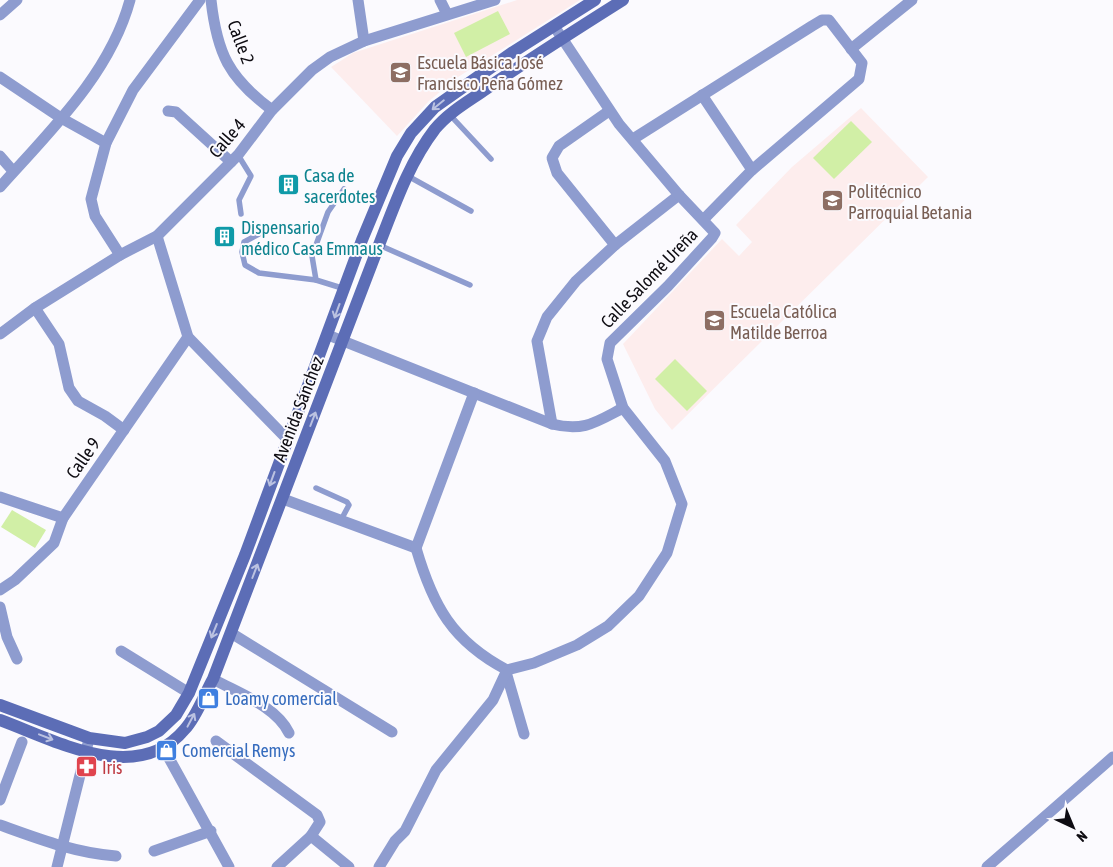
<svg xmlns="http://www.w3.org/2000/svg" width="1113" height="867" font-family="'Asap Condensed',sans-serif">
<rect width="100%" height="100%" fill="#fbfafe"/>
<g fill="#fdeded">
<polygon points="517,0 580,0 458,77 429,101 397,136 331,67 353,53"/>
<polygon points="861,108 928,177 672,430 655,409 623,344 722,239 739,256 752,242 736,225 792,167"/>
</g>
<g fill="#d1efa6">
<polygon points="498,11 510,34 466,57 454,33"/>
<polygon points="851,121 872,142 834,179 813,158"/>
<polygon points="675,359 707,391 687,411 655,379"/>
<polygon points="12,510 46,530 35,548 1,527"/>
</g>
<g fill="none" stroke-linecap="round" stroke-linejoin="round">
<g stroke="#8e9ccf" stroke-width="5.5">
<polyline points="450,115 491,159"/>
<polyline points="238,155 251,176 239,200 241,214"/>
<polyline points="406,175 471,211"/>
<polyline points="344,189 328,212 312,256 316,280 345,289"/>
<polyline points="259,234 244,242 242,252 245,265 259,273 316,280"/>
<polyline points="379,245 470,285"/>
<polyline points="316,488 347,502 349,505 341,520"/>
</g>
<g stroke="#8e9ccf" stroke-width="11">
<path d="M211,0C217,54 229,78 272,110"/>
<polyline points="358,0 364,41"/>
<polyline points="440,0 447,14"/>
<polyline points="0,15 17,0"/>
<polyline points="851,49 912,0"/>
<polyline points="0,77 61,118 106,143"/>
<polyline points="702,95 752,170 704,219"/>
<polyline points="168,111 176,112 231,162"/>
<polyline points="609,111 559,146 552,158 557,173 615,245"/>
<polyline points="633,139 812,26 822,20 829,20 862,63 859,79 752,170"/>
<polyline points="0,156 13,171"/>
<path d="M0,187C50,131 110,74 130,0"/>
<polyline points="157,236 188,337 287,439"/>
<polyline points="120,255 95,216 91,199 106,143 133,90 200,0"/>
<polyline points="35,308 59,344 69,388 78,401 105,416 124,430"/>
<polyline points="0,334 35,308 120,255 157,236 238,155 272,110 312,70 330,57 364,41 495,0"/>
<path d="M328,335L552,424C584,432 596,422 623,408"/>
<polyline points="552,424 537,341 547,317 576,281 615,245 679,195"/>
<polyline points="0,497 63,518"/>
<polyline points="283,499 416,548"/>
<path d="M416,548C433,606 452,641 507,670L534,663L577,645L608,626L639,596L667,553L682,504L665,461L623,408L607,359L610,343L668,286L712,238L715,233L679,195L619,124L554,26"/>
<polyline points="416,548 474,393"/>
<polyline points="0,590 15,580 54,543 63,518 188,337"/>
<polyline points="0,607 7,637 17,659"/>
<polyline points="231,633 392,732"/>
<polyline points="121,651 189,693"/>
<polyline points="506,672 524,734"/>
<path d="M213,679C238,693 276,706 289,733"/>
<polyline points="216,741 317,815 320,822 311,836 277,867"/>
<polyline points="164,749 229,867"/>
<polyline points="0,800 22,742"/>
<path d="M0,825C39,839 75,853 116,856"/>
<polyline points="311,836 349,867"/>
<polyline points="154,851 211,831"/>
<polyline points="57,867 88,743"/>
<polyline points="379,867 395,841 405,831 436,770 493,700 507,670"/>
<polyline points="987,867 1113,757"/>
</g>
<g stroke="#5c6db6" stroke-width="12">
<polyline points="0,705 89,738 125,743 147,737 159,731 176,715 189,693 245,555 362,240 397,156 411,133 435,107 513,52 595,0"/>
<path d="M0,720C55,740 137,787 185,729C197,716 204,695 213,679L379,245C395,204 409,163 435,129C449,112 469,101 486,89C531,58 577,29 623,0"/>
</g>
</g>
<defs><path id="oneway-shaft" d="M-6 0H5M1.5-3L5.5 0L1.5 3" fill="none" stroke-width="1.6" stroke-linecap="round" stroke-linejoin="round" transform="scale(1.25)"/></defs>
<g stroke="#bbc2e1">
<use href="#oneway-shaft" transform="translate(438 105) rotate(141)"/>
<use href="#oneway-shaft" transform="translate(337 311) rotate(110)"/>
<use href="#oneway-shaft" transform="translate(313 419) rotate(-69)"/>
<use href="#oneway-shaft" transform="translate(272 479) rotate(110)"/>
<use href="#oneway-shaft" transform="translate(255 571) rotate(-69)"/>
<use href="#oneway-shaft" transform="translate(214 631) rotate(112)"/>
<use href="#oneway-shaft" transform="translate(191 720) rotate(-62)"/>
<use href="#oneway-shaft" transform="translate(46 737) rotate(21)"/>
</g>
<defs>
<symbol id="school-square" viewBox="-11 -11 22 22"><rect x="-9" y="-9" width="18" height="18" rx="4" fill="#8d6e63" stroke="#fbfafe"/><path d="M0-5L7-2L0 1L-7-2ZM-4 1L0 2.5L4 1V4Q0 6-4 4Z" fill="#fff"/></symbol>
<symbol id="building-square" viewBox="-11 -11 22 22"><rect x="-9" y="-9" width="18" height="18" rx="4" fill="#0f9aa8" stroke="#fbfafe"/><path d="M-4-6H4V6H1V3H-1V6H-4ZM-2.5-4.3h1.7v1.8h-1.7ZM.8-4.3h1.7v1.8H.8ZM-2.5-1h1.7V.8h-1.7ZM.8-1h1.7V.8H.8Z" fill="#fff"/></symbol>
<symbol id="shop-square" viewBox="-11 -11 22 22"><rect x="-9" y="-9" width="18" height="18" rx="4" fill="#3f7fe0" stroke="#fbfafe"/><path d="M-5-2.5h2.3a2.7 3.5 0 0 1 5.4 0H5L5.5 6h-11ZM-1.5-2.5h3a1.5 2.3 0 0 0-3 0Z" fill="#fff"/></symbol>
<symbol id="pharmacy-square" viewBox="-11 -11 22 22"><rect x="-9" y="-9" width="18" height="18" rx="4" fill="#e0444e" stroke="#fbfafe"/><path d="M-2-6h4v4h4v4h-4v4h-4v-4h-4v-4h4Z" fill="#fff"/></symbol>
</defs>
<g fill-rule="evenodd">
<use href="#school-square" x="388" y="60" width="25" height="25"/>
<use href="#building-square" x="276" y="172" width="25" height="25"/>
<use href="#school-square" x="820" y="188" width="25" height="25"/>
<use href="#building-square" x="212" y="224" width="25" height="25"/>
<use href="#school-square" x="702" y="308" width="25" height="25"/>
<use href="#shop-square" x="196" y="686" width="25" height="25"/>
<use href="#shop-square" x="154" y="738" width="25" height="25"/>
<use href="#pharmacy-square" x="74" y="754" width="25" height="25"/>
</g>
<g text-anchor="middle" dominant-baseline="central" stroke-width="4" stroke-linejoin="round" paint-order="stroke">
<g font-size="18" fill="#0e0c12" stroke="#fbfafe">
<text transform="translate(241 42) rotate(69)">Calle 2</text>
<text transform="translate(227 138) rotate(-49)">Calle 4</text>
<text transform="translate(649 278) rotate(-46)">Calle Salomé Ureña</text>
<text transform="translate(298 409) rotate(-69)">Avenida Sánchez</text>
<text transform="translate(83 458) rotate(-55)">Calle 9</text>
</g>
<g font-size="18" fill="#785e54" stroke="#fbfafe" text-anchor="start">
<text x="417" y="62">Escuela Básica José<tspan x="417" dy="21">Francisco Peña Gómez</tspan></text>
<text x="848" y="191">Politécnico<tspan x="848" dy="21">Parroquial Betania</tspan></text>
<text x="730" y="311">Escuela Católica<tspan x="730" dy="21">Matilde Berroa</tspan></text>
</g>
<g font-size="18" fill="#0d838f" stroke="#fbfafe" text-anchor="start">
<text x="304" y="175">Casa de<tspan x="304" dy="21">sacerdotes</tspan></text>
<text x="241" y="227">Dispensario<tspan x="241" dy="21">médico Casa Emmaus</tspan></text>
</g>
<g font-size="18" fill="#366cbe" stroke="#fbfafe" text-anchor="start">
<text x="225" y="698">Loamy comercial</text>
<text x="182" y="750">Comercial Remys</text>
</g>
<g font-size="18" fill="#be3a42" stroke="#fbfafe" text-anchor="start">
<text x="102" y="767">Iris</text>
</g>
</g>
<g transform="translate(1073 827) rotate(136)" stroke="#fbfafe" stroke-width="4" paint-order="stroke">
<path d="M0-4L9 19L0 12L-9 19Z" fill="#0e0c12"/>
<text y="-8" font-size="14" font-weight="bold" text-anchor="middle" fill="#0e0c12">N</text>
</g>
</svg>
